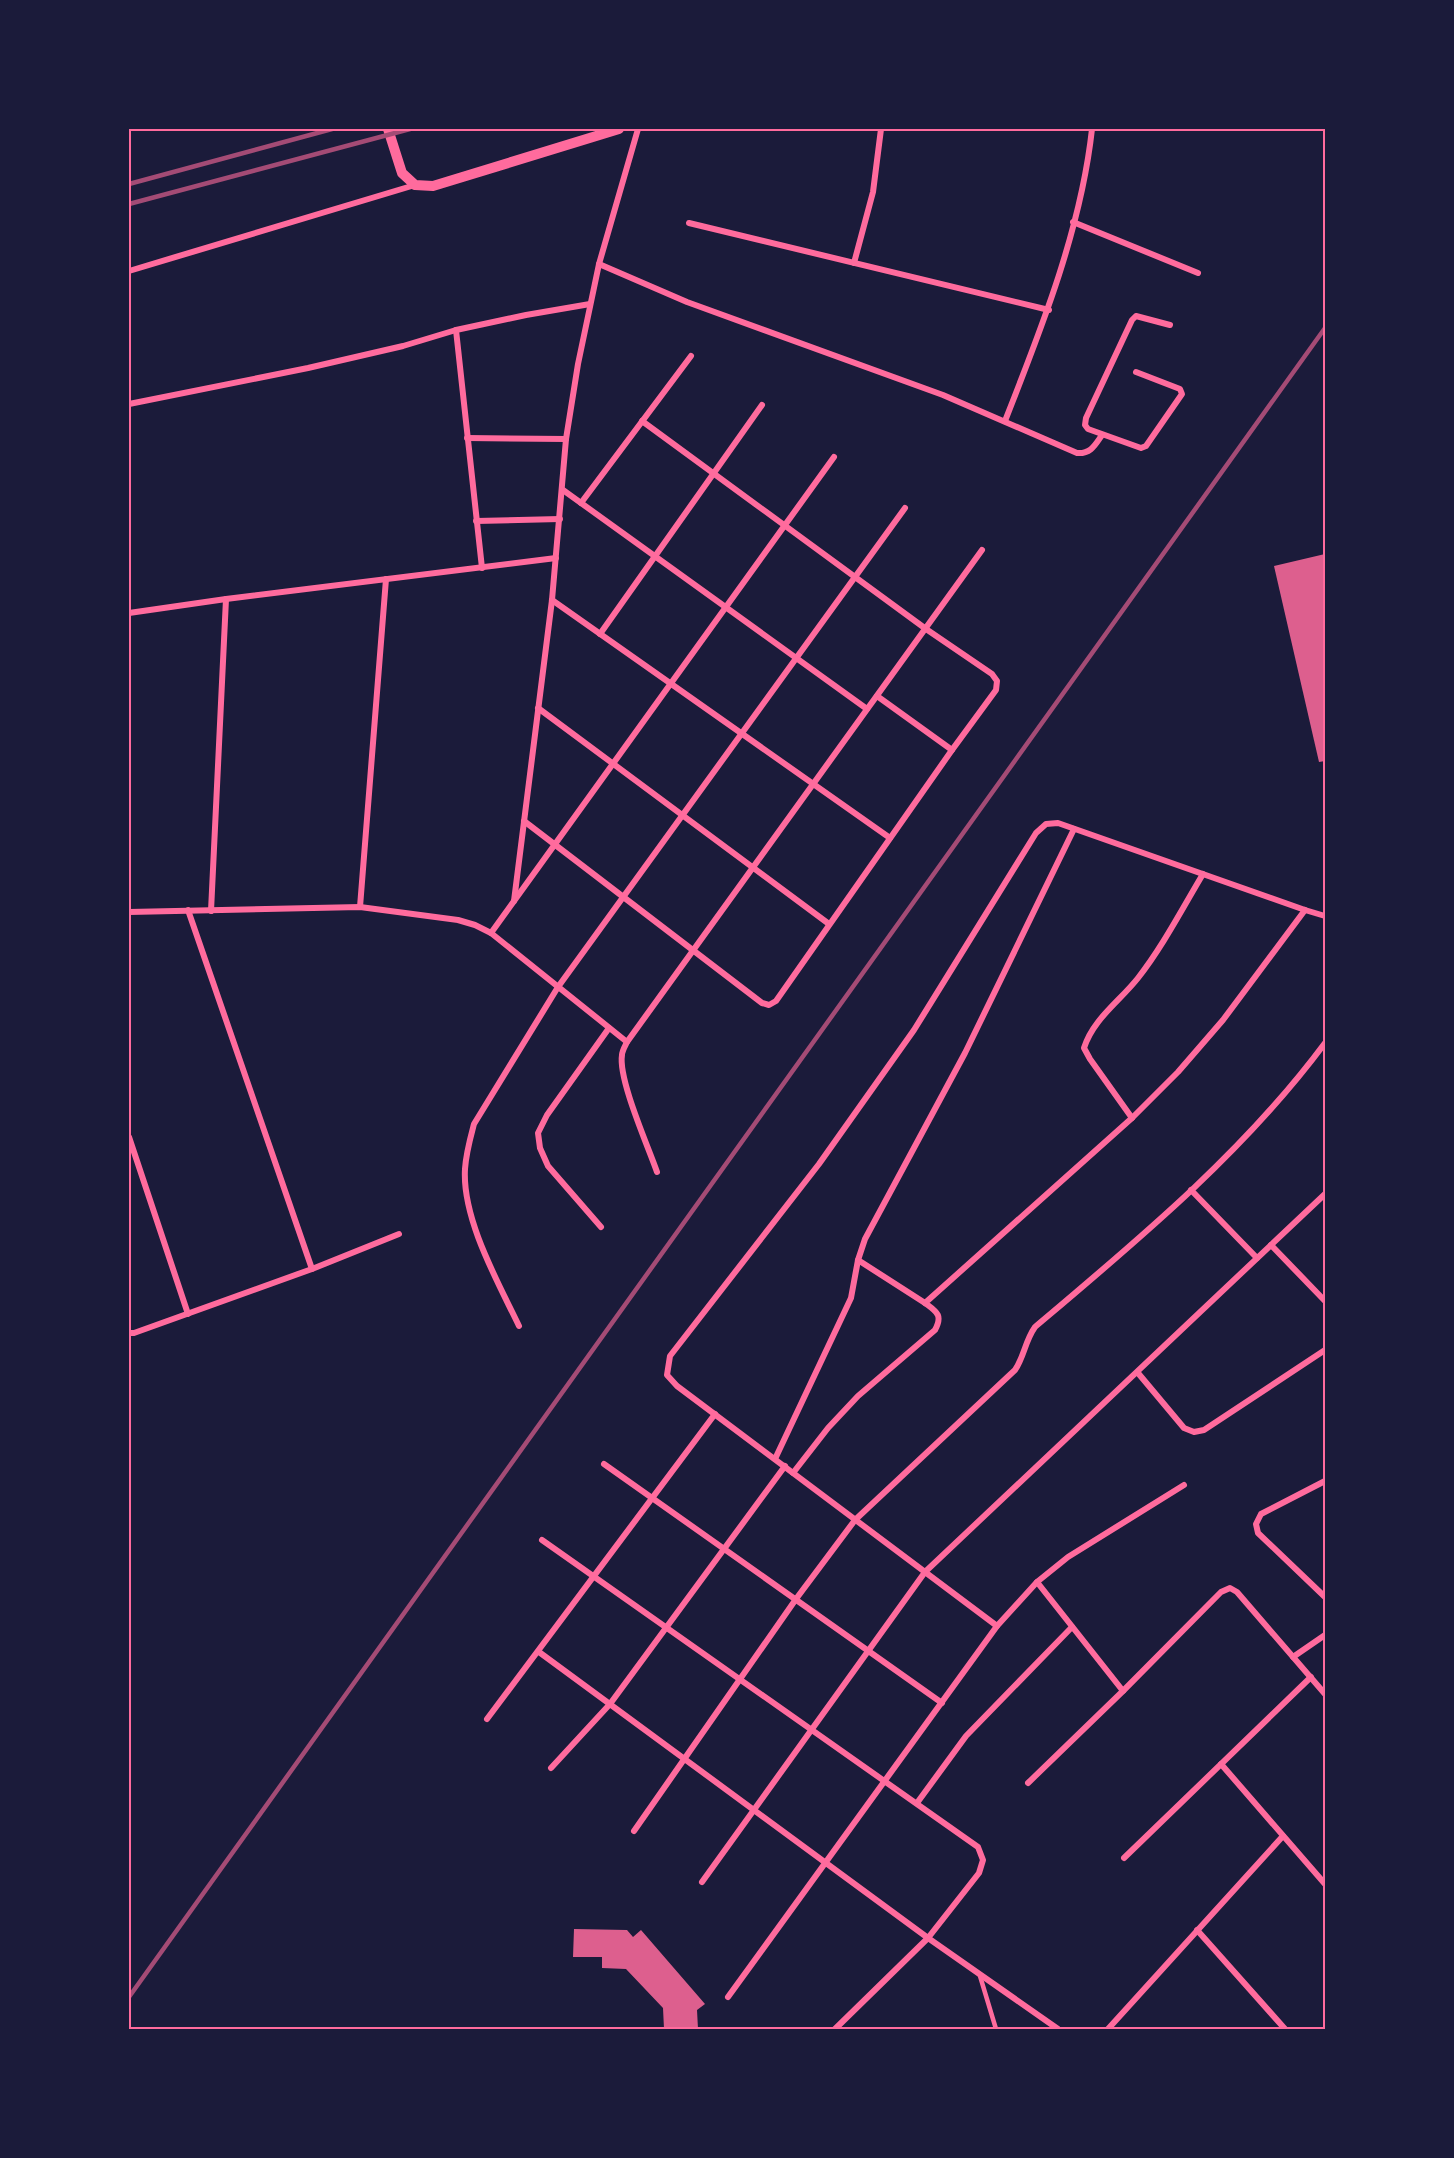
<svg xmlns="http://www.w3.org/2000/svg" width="1454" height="2158" font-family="'Work Sans',sans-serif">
<rect width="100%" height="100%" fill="#1b1b3a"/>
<g fill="#dd5f8e">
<polygon points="1325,554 1325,761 1319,762 1274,566"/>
<polygon points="574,1929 627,1930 633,1937 641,1930 705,2004 697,2010 698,2029 664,2029 663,2008 626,1969 602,1968 602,1957 573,1957"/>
</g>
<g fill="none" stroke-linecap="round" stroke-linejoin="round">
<polyline stroke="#ff6b9d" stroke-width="4.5" points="980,1976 996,2029"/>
<g stroke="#ff6b9d" stroke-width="6">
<polyline points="1073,222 1198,273"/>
<polyline points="689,223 1049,310"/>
<polyline points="854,263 873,192 881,129"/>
<path d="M599,264L687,302L943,395L1077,453C1091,454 1095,445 1102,435"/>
<polyline points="129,271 415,185"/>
<polyline points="456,330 482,568"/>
<polyline points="1136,372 1180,389 1182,394 1146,446 1141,448 1088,429 1085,425 1086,418 1132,320 1136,316 1170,325"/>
<polyline points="129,404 308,368 403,346 456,330 526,315 590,304"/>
<path d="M1005,421C1042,327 1081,229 1092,129"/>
<polyline points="467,438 566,439"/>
<polyline points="563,490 867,709"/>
<polyline points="581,503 691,356"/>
<polyline points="476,521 560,519"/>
<polyline points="552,600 890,838"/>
<polyline points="129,613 226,599 556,558"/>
<polyline points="600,634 762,405"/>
<polyline points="877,696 952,750"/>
<polyline points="538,708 829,924"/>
<polyline points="524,821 762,1003 769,1005 776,1001 952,750 996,690 997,681 992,674 926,629 642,421"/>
<polyline points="514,901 552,600 566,439 578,364 599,264 638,129"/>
<polyline points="360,907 386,579"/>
<polyline points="188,910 312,1269"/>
<polyline points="211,911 226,599"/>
<polyline points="129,912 360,907 458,920 475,925 491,933 627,1042 982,550"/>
<polyline points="491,933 834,457"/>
<path d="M627,1042C625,1046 622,1051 622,1055C618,1079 648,1146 657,1172"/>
<path d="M1132,1118L1090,1059L1084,1048C1093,1019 1120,1001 1138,978C1163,946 1182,909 1203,874"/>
<polyline points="129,1137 188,1314"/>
<polyline points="1191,1190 1257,1258"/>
<polyline points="601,1227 548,1166 540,1148 538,1133 547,1115 609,1028"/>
<polyline points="1271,1245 1325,1301"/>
<polyline points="858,1260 925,1303"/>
<path d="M519,1326C498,1282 462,1219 465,1169C466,1153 470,1139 474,1124L558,987L905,508"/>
<polyline points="129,1333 134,1333 312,1269 399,1234"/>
<polyline points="1138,1373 1184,1428 1194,1432 1204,1430 1325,1350"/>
<polyline points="775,1459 851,1298 858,1260 865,1239 965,1053 1074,829"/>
<polyline points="604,1464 942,1703"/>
<path d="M793,1473L828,1428L858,1396L935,1330C943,1315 937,1312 925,1303L1132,1118L1178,1072L1223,1020L1305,910"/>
<polyline points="1325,1481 1261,1514 1256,1524 1258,1533 1325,1597"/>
<polyline points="542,1540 978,1847 983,1860 979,1873 928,1938 835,2029"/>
<polyline points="1037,1582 1123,1691"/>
<polyline points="997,1626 677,1386 667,1375 670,1356 819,1164 914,1030 1036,833 1046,824 1058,823 1305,910 1325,916"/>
<polyline points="539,1652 928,1938 1058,2029"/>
<polyline points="1293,1657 1325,1635"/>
<polyline points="487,1719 715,1414"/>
<polyline points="1221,1764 1325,1884"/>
<polyline points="551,1768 610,1704 785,1466"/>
<polyline points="1028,1783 1123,1691 1221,1592 1230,1588 1237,1592 1325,1694"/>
<polyline points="917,1803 966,1736 1072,1627"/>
<path d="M634,1831L796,1599L855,1520L1015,1370C1024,1357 1025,1341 1035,1327C1138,1240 1244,1152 1325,1043"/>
<polyline points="1124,1858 1311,1677"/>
<polyline points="702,1882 925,1572 1325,1194"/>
<polyline points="1197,1930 1285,2029"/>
<polyline points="728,1997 997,1626 1037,1582 1068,1557 1184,1485"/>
<polyline points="1108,2029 1283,1836"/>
</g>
<polyline stroke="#ff6b9d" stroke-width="10" points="388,129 402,173 415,185 433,186 619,129"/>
<g stroke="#a44b75" stroke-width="4.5">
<polyline points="129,184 332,129"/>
<polyline points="129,204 410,129"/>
<polyline points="129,1997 1325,328"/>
</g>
</g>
<rect width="1454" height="2158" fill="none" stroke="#1b1b3a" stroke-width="261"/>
<rect x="130" y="130" width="1194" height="1898" fill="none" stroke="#ff6b9d" stroke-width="2"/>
</svg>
